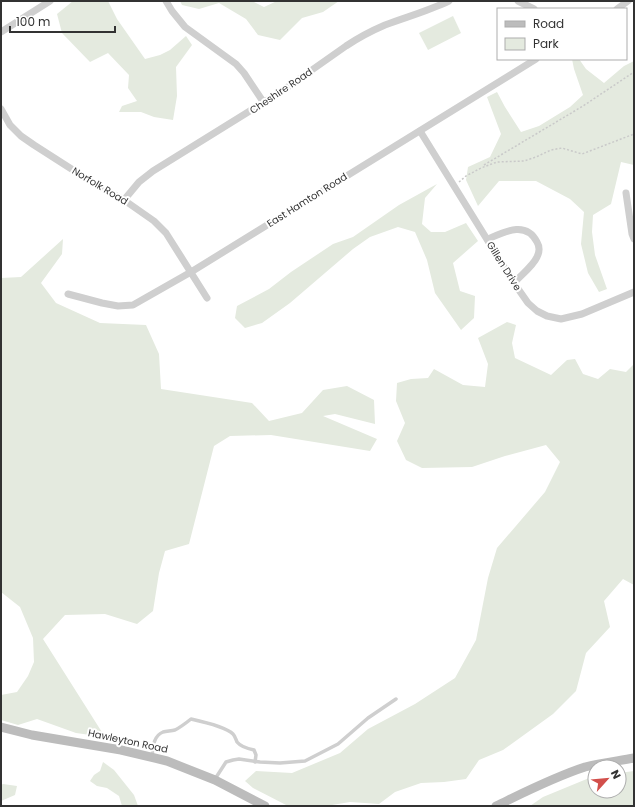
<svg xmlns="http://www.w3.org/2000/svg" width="635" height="807" font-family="Poppins,sans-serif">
<rect width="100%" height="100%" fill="#fff"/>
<g fill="#e4eadf">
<polygon points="73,1 108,1 117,19 145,59 160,55 170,50 186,36 192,45 176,67 177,96 173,120 154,117 141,112 119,112 122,106 137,101 128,88 129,75 108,53 90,62 62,33 57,14"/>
<polygon points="180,1 252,1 264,7 277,1 339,1 323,12 302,18 280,40 258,35 246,19 219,3 199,9 182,5"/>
<polygon points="453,16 461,33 428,50 419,33"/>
<polygon points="572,59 579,59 586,69 604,83 624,66 634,61 634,165 621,162 611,204 593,215 592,232 595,255 607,289 599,292 588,273 581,244 584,212 570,199 536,181 499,181 478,206 466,180 468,167 490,157 501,134 487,97 497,92 505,107 521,132 539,126 570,107 583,95 574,69"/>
<polygon points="437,184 425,198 422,224 431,232 445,232 466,223 478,241 453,263 460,291 475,296 474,318 461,330 435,293 427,260 415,232 398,227 370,237 353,249 290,303 262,323 245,328 235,318 237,306 269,289 291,272 333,244 353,237 399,205"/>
<polygon points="63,239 62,254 41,283 56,303 100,323 146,325 159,354 161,389 252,403 269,421 302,413 323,390 347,386 374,400 375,424 335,414 323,416 377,439 370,451 271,435 230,436 214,446 189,544 165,551 159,573 153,611 137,624 105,614 65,615 43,639 105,737 76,733 37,719 18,725 1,720 1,695 17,692 28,676 34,662 33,638 20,607 1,592 1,278 21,277"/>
<polygon points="507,322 516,325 512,343 515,358 551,375 567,360 575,359 583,374 598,379 610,369 626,372 634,364 634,585 623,579 604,601 610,627 586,653 576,691 553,714 503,750 479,760 466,779 444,782 421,783 395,792 379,804 350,802 326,806 288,806 253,788 245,781 256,771 292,773 340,753 368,729 415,704 455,678 476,640 488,578 497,548 545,492 560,462 546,445 505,456 472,467 422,468 406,460 397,441 405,423 396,401 397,383 411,379 428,378 434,369 463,385 485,387 488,364 478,338"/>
<polygon points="103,762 114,770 134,795 138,806 122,806 119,796 107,788 97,786 90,781 94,775 100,771"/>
<polygon points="634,771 634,806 530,806 543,797 594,776 595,791 619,791 619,773"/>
<polygon points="3,784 17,786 15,795 1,801 1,785"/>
</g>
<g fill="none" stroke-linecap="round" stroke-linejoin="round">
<g stroke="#c9c9c9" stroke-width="1.5" stroke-dasharray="2 2" stroke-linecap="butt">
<polyline points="484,165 583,106 634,72"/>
<polyline points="459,182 466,176 481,168 497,162 524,161 536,157 551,150 562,148 582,154 634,134"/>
</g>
<g stroke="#cfcfcf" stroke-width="3.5">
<path d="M152,757C153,748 153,736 163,732C167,731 171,731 175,730C181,727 186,723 191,719C200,721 226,727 233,734C235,736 236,740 237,742C241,747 249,749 254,750L256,755L255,762"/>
<polyline points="215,779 226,762 233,760 239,759 260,762 280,763 305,761 338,744 368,718 396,699"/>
</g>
<g stroke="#cfcfcf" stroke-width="7">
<polyline points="166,1 172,11 185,27 236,64 244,73 264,103"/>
<polyline points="518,1 534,9"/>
<polyline points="617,9 628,1"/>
<polyline points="1,32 50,1"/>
<polyline points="1,109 10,125 21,136 34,145 98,186 124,200 154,221 166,233 207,298"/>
<polyline points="420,131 514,283 528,303 537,311 547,316 561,319 582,314 634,292"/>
<polyline points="626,193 632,234 634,239"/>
<path d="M124,200L139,182L153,171L282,91L346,46C358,38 371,31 385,25C406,17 428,11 449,1"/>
<path d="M488,239C504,232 526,220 537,242C540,247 540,251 537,257C533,266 521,275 514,283"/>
<polyline points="68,294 102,303 118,306 133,305 191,272 536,59"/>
</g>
<g stroke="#bcbcbc" stroke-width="9">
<polyline points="1,727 32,735 121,750 167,761 215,780 265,806"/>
<path d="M496,806C525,792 554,777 585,767C601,763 618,761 634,758"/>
</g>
</g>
<g text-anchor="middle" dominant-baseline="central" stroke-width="4" stroke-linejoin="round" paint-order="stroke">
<g font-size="10" fill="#323232" stroke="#fff">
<text transform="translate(281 91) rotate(-34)">Cheshire Road</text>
<text transform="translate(100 186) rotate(31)">Norfolk Road</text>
<text transform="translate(307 200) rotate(-32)">East Hamton Road</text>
<text transform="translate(504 266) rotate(58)">Gillen Drive</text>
<text transform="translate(128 741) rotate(12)">Hawleyton Road</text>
</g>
</g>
<rect width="635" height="807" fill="none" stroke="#323232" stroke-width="4"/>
<rect x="497" y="8" width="130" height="52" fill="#ffffff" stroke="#adadad"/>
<rect x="505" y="21" width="20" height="6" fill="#bcbcbc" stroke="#adadad"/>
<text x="533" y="28" font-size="12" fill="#323232">Road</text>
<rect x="505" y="38" width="20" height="12" fill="#e4eadf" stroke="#adadad"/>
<text x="533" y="48" font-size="12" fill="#323232">Park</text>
<g transform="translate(607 779) rotate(63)"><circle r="19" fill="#ffffff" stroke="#adadad"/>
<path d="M0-3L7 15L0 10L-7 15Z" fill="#d24f4b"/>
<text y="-6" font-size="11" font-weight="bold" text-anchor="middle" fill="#323232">N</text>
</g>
<path d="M10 26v6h105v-6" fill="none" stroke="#323232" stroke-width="2"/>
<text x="16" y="26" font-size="12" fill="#323232" stroke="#ffffff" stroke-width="3" paint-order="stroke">100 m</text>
</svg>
